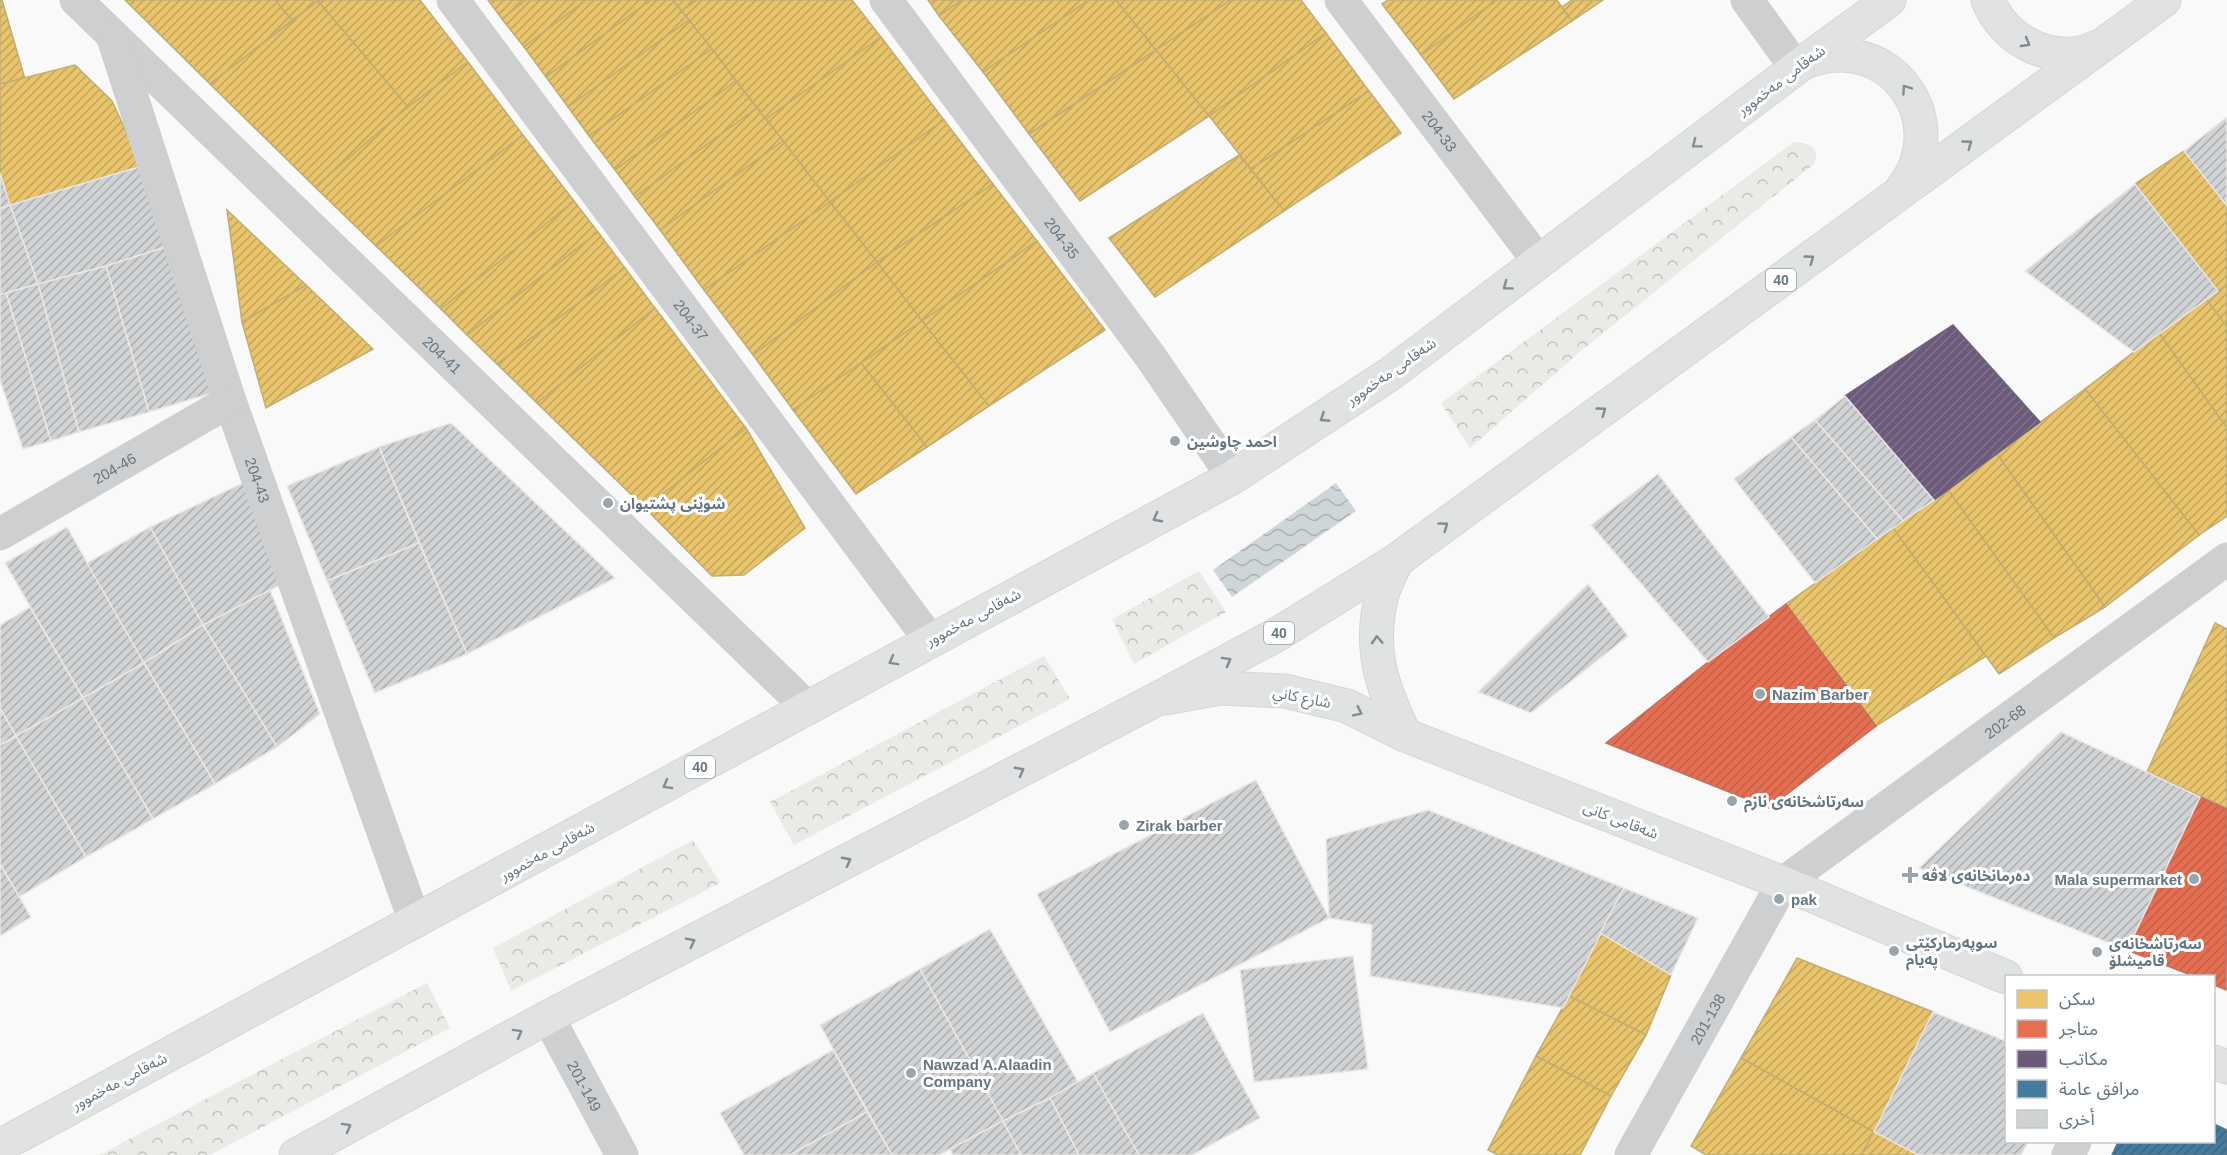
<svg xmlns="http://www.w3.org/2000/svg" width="2227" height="1155" font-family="Arial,'Noto Sans Arabic',sans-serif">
<defs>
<pattern id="forest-crowns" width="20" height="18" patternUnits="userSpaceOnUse" patternTransform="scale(1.5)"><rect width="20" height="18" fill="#e8ebe6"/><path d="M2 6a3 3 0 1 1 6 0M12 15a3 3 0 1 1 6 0" fill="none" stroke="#c0c3c0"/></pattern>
<pattern id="water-waves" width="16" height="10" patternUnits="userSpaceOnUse" patternTransform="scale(1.5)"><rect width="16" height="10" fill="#ced6d9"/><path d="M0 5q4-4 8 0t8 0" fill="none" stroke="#abb2b5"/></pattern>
<pattern id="homes-hatch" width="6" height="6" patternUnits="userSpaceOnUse" patternTransform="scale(1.5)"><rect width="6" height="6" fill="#e9c46a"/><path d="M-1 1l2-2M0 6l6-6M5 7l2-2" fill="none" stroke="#c0a45d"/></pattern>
<pattern id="shops-hatch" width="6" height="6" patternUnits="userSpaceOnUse" patternTransform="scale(1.5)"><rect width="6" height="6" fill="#e76f51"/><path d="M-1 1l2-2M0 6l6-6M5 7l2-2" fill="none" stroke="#bf6049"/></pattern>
<pattern id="offices-hatch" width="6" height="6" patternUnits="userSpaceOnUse" patternTransform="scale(1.5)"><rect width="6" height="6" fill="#6d597a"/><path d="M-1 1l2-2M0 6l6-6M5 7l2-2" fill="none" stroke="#81728d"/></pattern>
<pattern id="public-hatch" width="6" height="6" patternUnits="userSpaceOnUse" patternTransform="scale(1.5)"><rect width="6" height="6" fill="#457b9d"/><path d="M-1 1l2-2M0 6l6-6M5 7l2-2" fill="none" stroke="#3b6580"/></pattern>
<pattern id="building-hatch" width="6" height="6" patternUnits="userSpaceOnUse" patternTransform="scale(1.5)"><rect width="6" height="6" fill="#d0d2d3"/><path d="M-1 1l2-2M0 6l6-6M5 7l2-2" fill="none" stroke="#acafb1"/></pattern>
</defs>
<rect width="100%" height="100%" fill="#f9f9f9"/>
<g fill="url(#forest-crowns)">
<path d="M1794,142C1809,144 1821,146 1814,164L1581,351L1470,448L1441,403Z"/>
<polygon points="1199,571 1226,612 1134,664 1112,619"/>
<polygon points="1044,656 1070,699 794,845 770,802"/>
<polygon points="693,840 720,883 511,991 493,948"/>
<polygon points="427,983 450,1028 210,1155 99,1155"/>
</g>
<polygon fill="url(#water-waves)" points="1336,483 1356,511 1232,597 1213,570"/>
<g fill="url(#homes-hatch)" stroke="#c1ad72" stroke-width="1.5">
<polygon points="0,0 2,0 25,79 0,84"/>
<polygon points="125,0 275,0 292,20 210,84"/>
<polygon points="275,0 320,0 292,20"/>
<polygon points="320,0 420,0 468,62 408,107 318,1"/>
<polygon points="488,0 526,0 502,19"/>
<polygon points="526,0 586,0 524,47 502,19"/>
<polygon points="586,0 651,0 546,77 524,47"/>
<polygon points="651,0 673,0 689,20 568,107 546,77"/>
<polygon points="673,0 697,0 682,11"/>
<polygon points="697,0 852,0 881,37 766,119 682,11"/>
<polygon points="928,0 962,0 939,16"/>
<polygon points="962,0 1089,0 983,72 939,16"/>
<polygon points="1089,0 1116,0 1156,50 1029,134 983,72"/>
<polygon points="1116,0 1231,0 1156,50"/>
<polygon points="1231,0 1301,0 1326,33 1209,116 1156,50"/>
<polygon points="1388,0 1497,0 1421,55 1382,4"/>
<polygon points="1497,0 1557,0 1572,21 1454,99 1421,55"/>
<polygon points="1572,0 1603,0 1572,21 1562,7"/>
<polygon points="318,1 408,107 315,187 210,84"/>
<polygon points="689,20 712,49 589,136 568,107"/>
<polygon points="1326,33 1369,91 1251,169 1209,116"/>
<polygon points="881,37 944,120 830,202 766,119"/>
<polygon points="712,49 736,81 615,170 589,136"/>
<polygon points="1156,50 1209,116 1080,201 1029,134"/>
<polygon points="468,62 523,135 376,246 315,187 408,107"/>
<polygon points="75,65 112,101 142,166 10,205 0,173 0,84"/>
<polygon points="736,81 757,108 635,197 615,170"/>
<polygon points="1369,91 1401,133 1284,211 1251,169"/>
<polygon points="757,108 783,141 660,230 635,197"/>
<polygon points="944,120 993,184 877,262 830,202"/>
<polygon points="523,135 574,201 441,309 376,246"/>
<polygon points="783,141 830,202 704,290 660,230"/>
<polygon points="2184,151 2227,206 2227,285 2218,291 2135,184"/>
<polygon points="1239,155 1284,211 1155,297 1109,238"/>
<polygon points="993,184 1037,241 922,321 877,262"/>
<polygon points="574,201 598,232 467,335 441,309"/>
<polygon points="830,202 877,262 753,355 704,290"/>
<polygon points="227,210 306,285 242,322"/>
<polygon points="598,232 625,268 497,364 467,335"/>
<polygon points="1037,241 1105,330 989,406 922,321"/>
<polygon points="877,262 922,321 793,410 753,355"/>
<polygon points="625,268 655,308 537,403 497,364"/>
<polygon points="306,285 373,349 266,408 242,322"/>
<polygon points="2227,285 2227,327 2206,299"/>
<polygon points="2206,299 2227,327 2227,428 2159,333"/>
<polygon points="655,308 746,428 645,508 537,403"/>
<polygon points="922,321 989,406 927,447 861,363"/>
<polygon points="2159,333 2227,428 2227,516 2199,535 2085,389"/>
<polygon points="861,363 927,447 856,494 793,410"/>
<polygon points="2085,389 2199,535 2105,607 1997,454"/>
<polygon points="746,428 805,528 744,575 712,576 645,508"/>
<polygon points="1997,454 2105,607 2054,638 1948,490"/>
<polygon points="1948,490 2054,638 1999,674 1893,528"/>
<polygon points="1893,528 1986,656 1876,726 1786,604"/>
<polygon points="2215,623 2227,629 2227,808 2147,772"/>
<polygon points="1600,933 1671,975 1646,1035 1569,996"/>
<polygon points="1797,958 1933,1012 1874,1132 1741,1058"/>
<polygon points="1569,996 1646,1035 1611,1096 1536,1056"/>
<polygon points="1536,1056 1611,1096 1580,1155 1498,1155 1488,1150"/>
<polygon points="1741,1058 1874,1132 1861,1155 1706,1155 1691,1146"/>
<polygon points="1874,1132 1918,1155 1861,1155"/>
</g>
<g fill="url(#shops-hatch)" stroke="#c07160" stroke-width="1.5">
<polygon points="1786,604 1876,726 1769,808 1606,743 1708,662"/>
<polygon points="2200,797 2227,809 2226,990 2214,985 2214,976 2193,976 2127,950"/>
</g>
<polygon fill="url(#offices-hatch)" stroke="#6b627d" stroke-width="1.5" points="1953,325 2040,422 1934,500 1845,396"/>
<polygon fill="url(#public-hatch)" stroke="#4f7a95" stroke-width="1.5" points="2214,1124 2227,1130 2227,1155 2112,1155 2118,1142 2214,1142"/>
<g fill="url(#building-hatch)" stroke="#e8e8e8" stroke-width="1.5">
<polygon points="2227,117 2227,206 2184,151"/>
<polygon points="142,166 166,247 106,266 38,284 10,205"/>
<polygon points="0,173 10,205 0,209"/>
<polygon points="2135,184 2218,291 2134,352 2025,271"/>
<polygon points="10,205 38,284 0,295 0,209"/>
<polygon points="166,247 212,393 149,412 106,266"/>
<polygon points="106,266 149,412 79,432 38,284"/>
<polygon points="38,284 79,432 51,441 6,293"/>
<polygon points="6,293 51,441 23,449 0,380 0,295"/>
<polygon points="1845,396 1934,500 1903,521 1815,420"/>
<polygon points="1815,420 1903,521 1877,539 1791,437"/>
<polygon points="451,423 615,578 467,654 379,447"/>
<polygon points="1791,437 1877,539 1815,583 1734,479"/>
<polygon points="379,447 419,543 327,581 287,486"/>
<polygon points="1658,474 1769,617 1708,662 1591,525"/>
<polygon points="245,482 280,585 203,625 150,527"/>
<polygon points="67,527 144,663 83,698 5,563"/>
<polygon points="150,527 203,625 144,663 87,563"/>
<polygon points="419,543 467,654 375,693 327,581"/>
<polygon points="1588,584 1628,636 1531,713 1478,692"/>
<polygon points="270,590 320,714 277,747 203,625"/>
<polygon points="30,607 83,698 16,736 0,708 0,625"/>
<polygon points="203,625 277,747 215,784 144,663"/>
<polygon points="144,663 215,784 153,819 83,698"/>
<polygon points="83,698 153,819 86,857 16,736"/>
<polygon points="0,708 16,736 0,745"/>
<polygon points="2061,732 2200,797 2127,950 1919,868"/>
<polygon points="16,736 86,857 19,897 0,864 0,745"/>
<polygon points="1256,780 1329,918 1110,1032 1037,894"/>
<polygon points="1428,810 1624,888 1563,1008 1370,976 1372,925 1329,918 1326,839"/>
<polygon points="0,864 31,917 0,936"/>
<polygon points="1624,888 1698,918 1671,975 1600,933"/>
<polygon points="990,929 1078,1082 1050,1098 1003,1121 920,969"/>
<polygon points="1353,956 1368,1069 1254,1082 1240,970"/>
<polygon points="920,969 1003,1121 939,1155 892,1155 820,1025"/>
<polygon points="1933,1012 2006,1041 2006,1142 2028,1142 2021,1155 1918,1155 1874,1132"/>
<polygon points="1203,1013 1260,1118 1192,1155 1139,1155 1093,1073"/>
<polygon points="833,1050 867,1112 790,1155 744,1155 720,1113"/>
<polygon points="1093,1073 1123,1127 1139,1155 1079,1155 1050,1098"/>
<polygon points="1050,1098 1079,1155 1021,1155 1003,1121"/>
<polygon points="867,1112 892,1155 790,1155"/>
<polygon points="1003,1121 1021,1155 953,1155 950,1149"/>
</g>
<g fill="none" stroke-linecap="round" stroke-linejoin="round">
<defs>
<g id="secondary">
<path d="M1397,560C1392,571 1385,583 1382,595C1368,648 1382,688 1405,735"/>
<polyline points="1165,698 1220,688 1285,691 1347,706 1405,735 1783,883 2006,977"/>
<polyline points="2214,1062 2227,1067"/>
</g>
<g id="highway">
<path d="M1988,0C2004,42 2055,67 2097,47"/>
<path d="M1808,61C1889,31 1955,120 1902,189"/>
<polyline points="0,1146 1233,477 1390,374 1796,68 1889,0"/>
<polyline points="296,1155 548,1017 1157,699 1278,634 1397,560 2164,0"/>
</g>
</defs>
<use href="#secondary" stroke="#d5d6d7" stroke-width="35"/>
<use href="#highway" stroke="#d5d6d6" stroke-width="35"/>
<g stroke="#cecfd0" stroke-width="33">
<path id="s1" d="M76,0L808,708"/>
<path id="s2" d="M453,0L930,640"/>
<path id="s3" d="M886,0L1150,356L1233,477"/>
<path id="s4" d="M1341,0L1539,262"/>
<polyline points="1747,0 1796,68"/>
<path id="s5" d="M113,38L230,401L415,922"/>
<path id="s6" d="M0,534L230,401"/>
<path id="s7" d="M548,1017L622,1155"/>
<path id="s8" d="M1631,1155L1783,883L2227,559"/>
<polyline points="2068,1155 2075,1142"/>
</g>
<use href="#secondary" stroke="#e1e2e2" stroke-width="33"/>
<use href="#highway" stroke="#e1e2e2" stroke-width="33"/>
</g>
<defs><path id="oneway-chevron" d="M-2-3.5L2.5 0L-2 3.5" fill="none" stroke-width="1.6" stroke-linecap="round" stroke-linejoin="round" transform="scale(1.5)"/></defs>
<g stroke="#7e8c96">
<use href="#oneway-chevron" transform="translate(2026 43) rotate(30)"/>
<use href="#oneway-chevron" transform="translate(1906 89) rotate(-125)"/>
<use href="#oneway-chevron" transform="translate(1696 144) rotate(143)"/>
<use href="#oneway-chevron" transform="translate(1968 144) rotate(-36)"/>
<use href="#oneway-chevron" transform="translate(1810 259) rotate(-36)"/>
<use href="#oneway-chevron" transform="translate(1507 286) rotate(143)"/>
<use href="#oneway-chevron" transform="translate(1602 411) rotate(-36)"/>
<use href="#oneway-chevron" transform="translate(1324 418) rotate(147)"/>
<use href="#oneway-chevron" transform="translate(1157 518) rotate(152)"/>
<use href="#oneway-chevron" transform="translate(1444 526) rotate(-36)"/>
<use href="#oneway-chevron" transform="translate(1377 640) rotate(-93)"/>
<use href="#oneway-chevron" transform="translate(893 661) rotate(151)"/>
<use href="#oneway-chevron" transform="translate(1227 661) rotate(-29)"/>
<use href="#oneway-chevron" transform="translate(1358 712) rotate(26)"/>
<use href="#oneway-chevron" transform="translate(1020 771) rotate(-28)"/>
<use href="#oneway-chevron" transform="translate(667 785) rotate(151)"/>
<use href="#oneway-chevron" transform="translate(847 861) rotate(-28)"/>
<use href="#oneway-chevron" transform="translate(691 942) rotate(-27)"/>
<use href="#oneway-chevron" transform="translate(518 1033) rotate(-29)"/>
<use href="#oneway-chevron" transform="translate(347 1127) rotate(-29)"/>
</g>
<g fill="#99a4ac" stroke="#fff" stroke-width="2">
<circle cx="1175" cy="441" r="6"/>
<circle cx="608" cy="503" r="6"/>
<circle cx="1760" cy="694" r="6"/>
<circle cx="1732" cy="801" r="6"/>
<circle cx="1124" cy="825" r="6"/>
<path d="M1907 866h6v6h6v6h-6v6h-6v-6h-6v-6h6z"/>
<circle cx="2194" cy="879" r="6"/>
<circle cx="1779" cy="899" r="6"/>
<circle cx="1894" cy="951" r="6"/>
<circle cx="2097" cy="952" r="6"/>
<circle cx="911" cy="1073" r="6"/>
</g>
<g text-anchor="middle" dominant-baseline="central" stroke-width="6" stroke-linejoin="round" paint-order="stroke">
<g fill="#fff" stroke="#939fa8" stroke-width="1.5">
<rect x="1766" y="269" width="30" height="22" rx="4.5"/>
<rect x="1264" y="622" width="30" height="22" rx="4.5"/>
<rect x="685" y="756" width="30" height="22" rx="4.5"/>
</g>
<g font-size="14" font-weight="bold" fill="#657683">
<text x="1781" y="280">40</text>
<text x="1279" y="633">40</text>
<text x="700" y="767">40</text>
</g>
<g font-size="15" fill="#657683" stroke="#fff">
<text transform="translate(1781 80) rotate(-37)">شەقامی مەخموور</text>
<text stroke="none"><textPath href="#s4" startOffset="164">204-33</textPath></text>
<text stroke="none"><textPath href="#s3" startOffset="296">204-35</textPath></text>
<text stroke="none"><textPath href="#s2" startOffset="399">204-37</textPath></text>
<text stroke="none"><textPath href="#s1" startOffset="510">204-41</textPath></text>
<text transform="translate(1391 371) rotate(-35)">شەقامی مەخموور</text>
<text stroke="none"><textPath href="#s6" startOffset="132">204-46</textPath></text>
<text stroke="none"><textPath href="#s5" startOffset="465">204-43</textPath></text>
<text transform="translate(973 617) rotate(-28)">شەقامی مەخموور</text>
<text transform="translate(1302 697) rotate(11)">شارع كاني</text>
<text stroke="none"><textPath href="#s8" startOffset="586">202-68</textPath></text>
<text transform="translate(1621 820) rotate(21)">شەقامی کانی</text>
<text transform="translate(547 851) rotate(-29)">شەقامی مەخموور</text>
<text stroke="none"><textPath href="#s8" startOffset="156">201-138</textPath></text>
<text transform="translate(119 1081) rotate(-28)">شەقامی مەخموور</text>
<text stroke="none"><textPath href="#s7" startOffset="78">201-149</textPath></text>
</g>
<g font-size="15" font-weight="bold" fill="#657683" stroke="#fff" text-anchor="start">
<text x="1187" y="441">احمد چاوشين</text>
<text x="620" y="503">شوێنی پشتیوان</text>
<text x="1772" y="694">Nazim Barber</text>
<text x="1744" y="801">سەرتاشخانەی نازم</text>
<text x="1136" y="825">Zirak barber</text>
<text x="1922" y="875">دەرمانخانەی لاڤە</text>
<text x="2182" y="879" text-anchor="end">Mala supermarket</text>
<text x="1791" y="899">pak</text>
<text x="1906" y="942">سوپەرماركێتی<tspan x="1906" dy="17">پەیام</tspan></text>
<text x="2109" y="943">سەرتاشخانەی<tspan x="2109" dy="17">قامیشلۆ</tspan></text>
<text x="923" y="1064">Nawzad A.Alaadin<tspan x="923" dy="17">Company</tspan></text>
</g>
</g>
<rect x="2005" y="975" width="210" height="168" fill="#ffffff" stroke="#c1c8cd" stroke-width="1.5"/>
<rect x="2017" y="990" width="30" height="18" fill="#e9c46a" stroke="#c1c8cd" stroke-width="1.5"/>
<text x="2059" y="1005" font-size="18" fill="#657683">سكن</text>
<rect x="2017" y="1020" width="30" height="18" fill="#e76f51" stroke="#c1c8cd" stroke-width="1.5"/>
<text x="2059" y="1035" font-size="18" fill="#657683">متاجر</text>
<rect x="2017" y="1050" width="30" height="18" fill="#6d597a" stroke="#c1c8cd" stroke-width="1.5"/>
<text x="2059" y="1065" font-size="18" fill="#657683">مكاتب</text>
<rect x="2017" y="1080" width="30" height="18" fill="#457b9d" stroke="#c1c8cd" stroke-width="1.5"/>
<text x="2059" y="1095" font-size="18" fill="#657683">مرافق عامة</text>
<rect x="2017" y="1110" width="30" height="18" fill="#d0d2d3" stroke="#c1c8cd" stroke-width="1.5"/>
<text x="2059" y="1125" font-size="18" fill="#657683">أخرى</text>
</svg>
